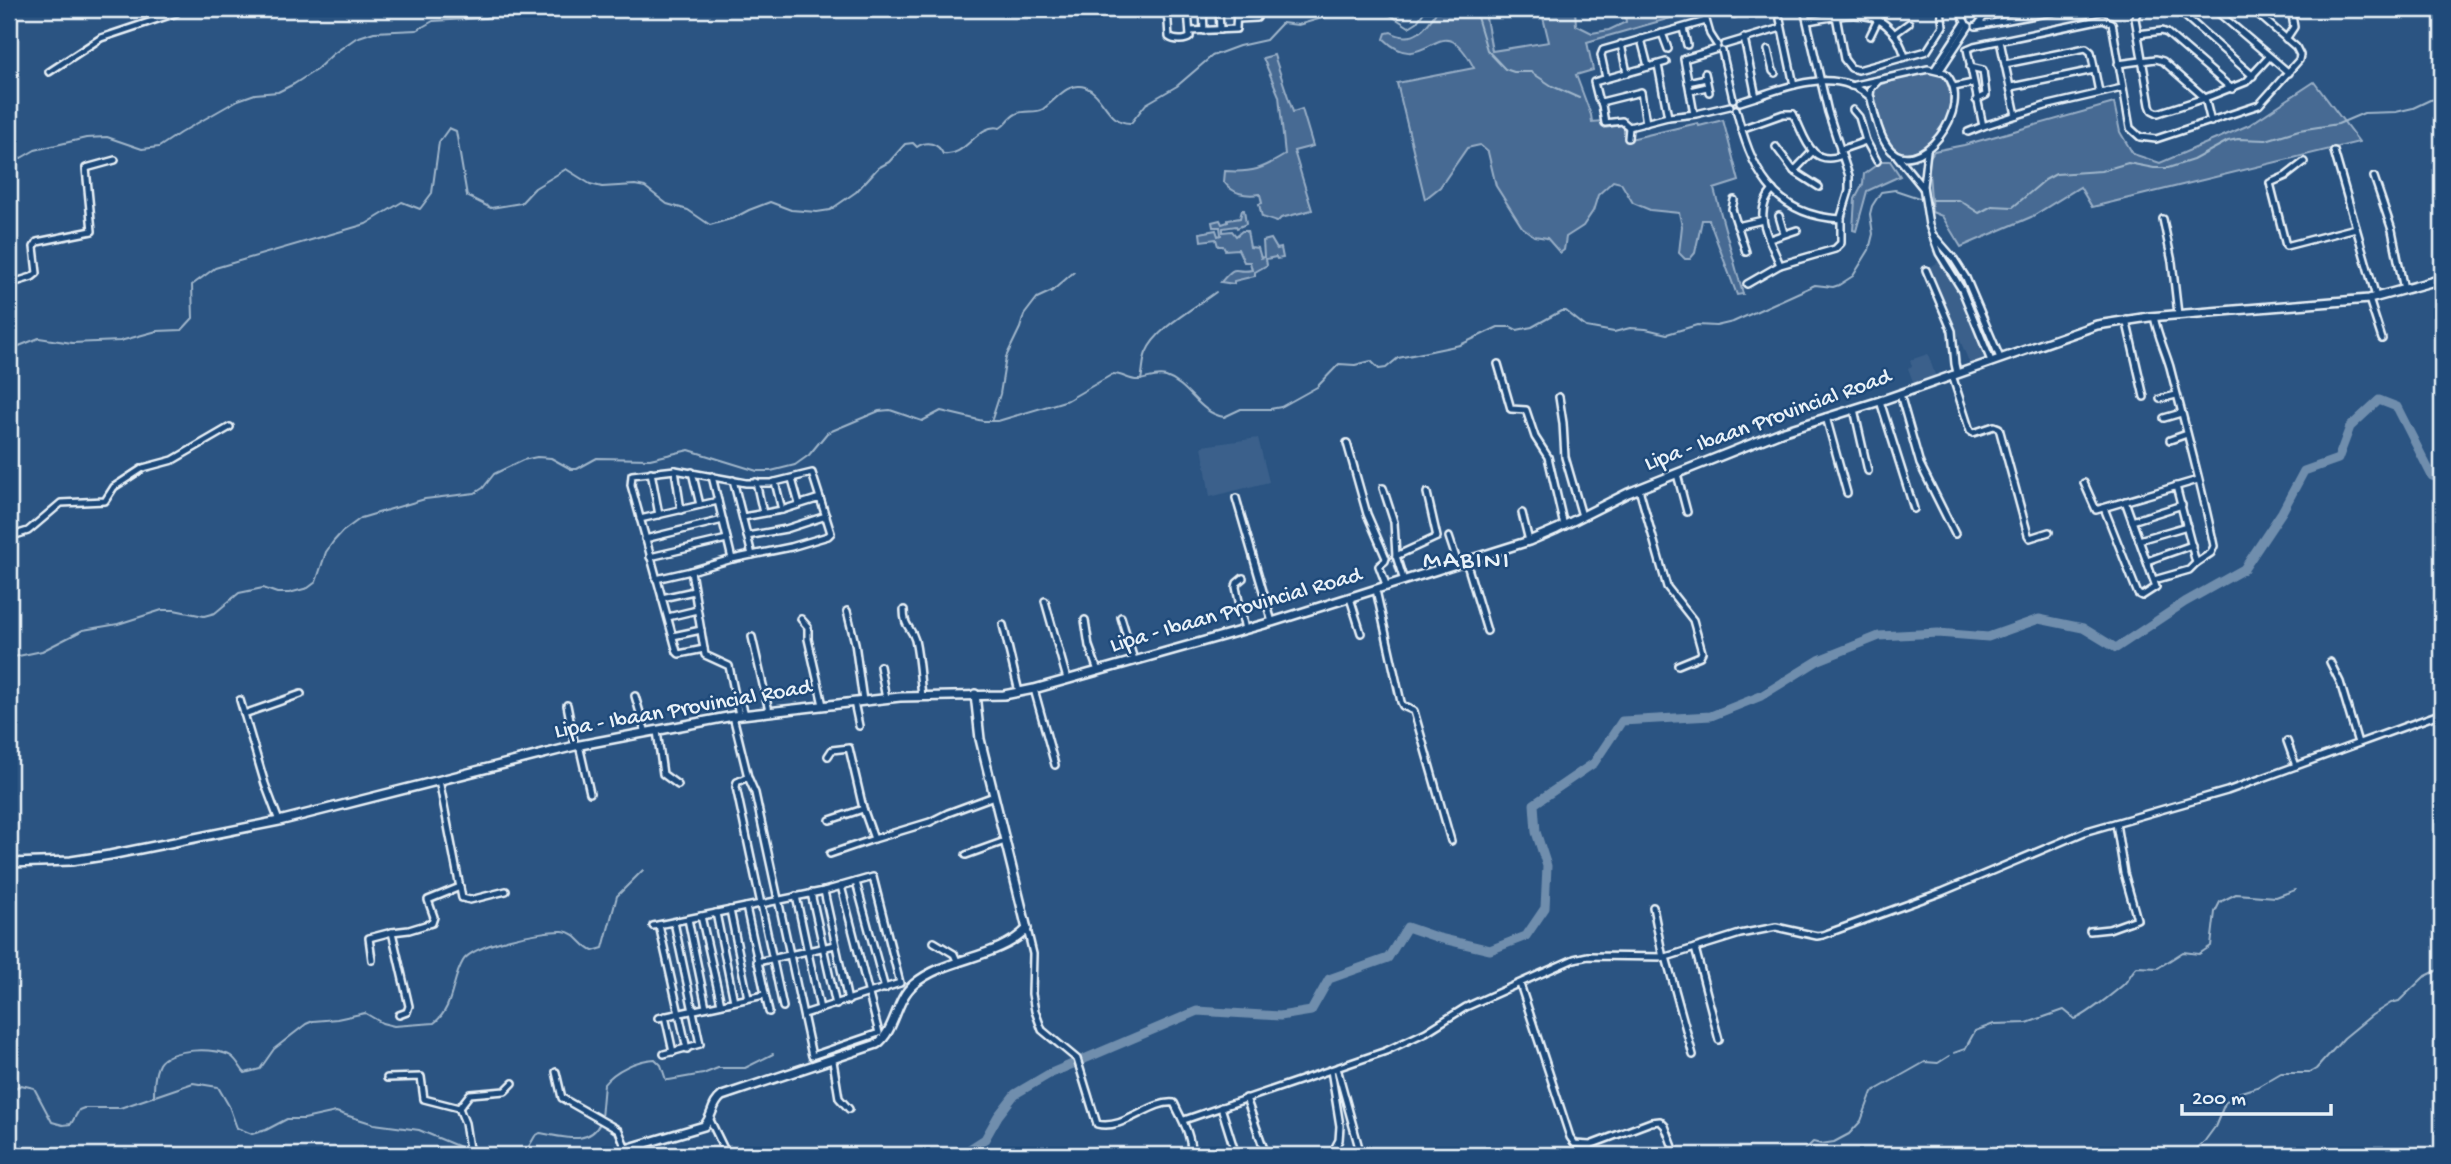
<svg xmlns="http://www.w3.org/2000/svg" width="2451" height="1164" font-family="'Gochi Hand',sans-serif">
<rect width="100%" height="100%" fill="#2b5482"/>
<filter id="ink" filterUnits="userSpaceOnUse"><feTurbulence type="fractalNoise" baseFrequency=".0143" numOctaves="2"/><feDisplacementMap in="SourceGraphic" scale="14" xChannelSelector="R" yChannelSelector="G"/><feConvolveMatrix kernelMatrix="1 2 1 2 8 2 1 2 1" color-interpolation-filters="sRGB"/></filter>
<g filter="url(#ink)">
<g fill="#3a608b">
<polygon points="1942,260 1954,277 1990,361 1971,367 1930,267"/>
<polygon points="1928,354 1936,378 1915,387 1908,368 1912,366 1910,360"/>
<polygon points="1258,438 1269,482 1210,497 1202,446"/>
</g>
<g fill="#476b93" stroke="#98aec6" stroke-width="2">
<path d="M1438,9H1480L1483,12L1488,9H1499L1486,18L1492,51L1549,42L1541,9H1575L1576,25L1592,33L1609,30L1626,22L1624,9H1702L1587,42L1593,70L1576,75L1591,115L1592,122L1602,121L1605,128L1622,125L1624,127L1626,140L1698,123L1699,126L1723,120L1739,181L1714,189L1743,294L1737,295L1709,220H1702L1695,253L1690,259H1685L1679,253L1682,226L1679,213L1650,210L1633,203L1621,183L1613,181L1598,195L1593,211L1583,226L1566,237L1564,250L1560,253L1547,238L1534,236L1522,227L1496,186L1488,152L1480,145L1467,148L1440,187L1425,199L1397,83L1474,68C1439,0 1428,82 1384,39L1386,33L1391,32C1414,45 1427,28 1438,9Z"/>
<path d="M1274,55L1293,112L1302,109L1313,146L1294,151L1312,210L1281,218L1277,222L1262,217L1259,204L1262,203L1260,194C1245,196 1233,194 1224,182L1225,171C1253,173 1262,169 1285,155L1279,96L1263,58Z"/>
<path d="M1928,71L1942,75L1951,84C1951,92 1953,100 1951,107C1946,130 1924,157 1899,152C1885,143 1870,101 1874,86Z"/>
<polygon points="2314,82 2359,142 2092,207 2080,187 2031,217 1961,247 1942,216 1932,212 1928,160 1934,151 1964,145 2114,103 2120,132 2133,154 2160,163 2249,125"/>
<polygon points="1882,161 1890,161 1900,176 1867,191 1856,231 1853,230 1855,199 1863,184 1864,174"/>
<path d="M1242,210H1244L1246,224L1237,228L1236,226L1223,228V232L1232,231L1236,236L1242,231H1247L1250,247L1258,248L1261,258L1264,257L1263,241L1271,239L1277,249L1281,248L1283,258L1277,259L1276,257L1266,259L1267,265L1255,272V276L1234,281V284L1221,282C1238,262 1232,274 1252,270L1250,262H1244L1238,249L1225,250L1223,246H1218L1216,239L1201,241L1200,233L1216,230L1218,236L1221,235L1220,227H1213L1212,222L1220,220L1222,224L1228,222V220L1240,218Z"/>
</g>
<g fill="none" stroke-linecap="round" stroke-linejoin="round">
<g stroke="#a0b6cb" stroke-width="2">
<polyline points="1370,9 1390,15 1409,27 1417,22 1426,9"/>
<polyline points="1424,12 1472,12 1477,9"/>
<polyline points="1472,12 1477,17 1487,50 1505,69 1514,72 1531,72 1552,86 1579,98"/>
<polyline points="9,165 35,150 86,138 107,137 142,149 159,147 180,133 238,100 255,94 278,92 294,84 316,70 333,54 356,38 374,32 417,30 433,21 485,18 507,9"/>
<polyline points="1928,200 1959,200 1979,213 1992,206 2013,207 2045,180 2056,174 2101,171 2128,163 2154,168 2168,168 2193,160 2228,141 2238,139 2266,140 2299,130 2338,124 2364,113 2396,112 2413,108 2430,100 2442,98"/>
<path d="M9,350L39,338L72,343L120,341L157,331L182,330L193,318L192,285L215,268L366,224L402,202L420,209L432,193L439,142L449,128L456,131L467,196L491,208L521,203L535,188L566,169L590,184L602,187L635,185L645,187L667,204L688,210L710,225L734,218L749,210L770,202L791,210L817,212L830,210L856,192L878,168L889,162L905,144L913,143L917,147C926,140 938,143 943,154C966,158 978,122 1000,128C1007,124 1009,117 1016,114C1025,109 1035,114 1043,109C1055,101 1068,81 1085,87C1104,94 1107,124 1131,123L1146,104L1177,86L1212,56L1239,46L1266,40L1282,23L1298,25L1353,9"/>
<path d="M1141,380C1143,371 1143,360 1146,353C1156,328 1195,308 1216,292"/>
<polyline points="992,419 1000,394 1006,357 1020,328 1024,315 1037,298 1052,291 1074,272"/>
<path d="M9,658L42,651L83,630L118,624L162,610H174L204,616L215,613L239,593L263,588L277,593H289L308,588L316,582L326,552L333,542L342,532L361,518L425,499L475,493L483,488L494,474L523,460L537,457L551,458L571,469H577L597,458L650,459L689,450L757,471H771L795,465L809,455L827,433L879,411L890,410L922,421L941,411L983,421H998L1068,400L1113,374C1123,374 1130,381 1139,380C1148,379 1157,374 1166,377C1190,385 1198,413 1224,417L1241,409H1270L1281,407L1317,387L1339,364L1355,365L1371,361L1379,369L1386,368L1398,358L1460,345L1498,327H1511L1517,330L1532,327L1561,311H1566L1586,327L1614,332L1630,328L1646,329L1667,334L1697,325L1716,326L1733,322L1815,285L1833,287L1839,285L1853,276L1869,250L1873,234L1870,214L1872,206L1881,192L1895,190L1922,199"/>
<path d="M1954,1053L1965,1049L1975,1031L1994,1024L2027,1023L2064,1010L2075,1019C2084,1017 2115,992 2123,985C2129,980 2131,972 2137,967L2158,968L2183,952L2199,954L2211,946L2215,912L2220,902L2236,894L2276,897L2295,890"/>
<polyline points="9,1091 21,1085 34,1088 52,1122 63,1125 71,1124 79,1110 84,1108 120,1108 193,1083 218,1087 229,1106 237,1128 252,1134 266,1130 287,1119 304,1119 336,1112 374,1124 419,1130 467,1150"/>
<path d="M154,1097C154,1086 154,1074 159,1064C169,1048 216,1047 231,1056C238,1061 240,1068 245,1073L260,1069L274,1049L306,1024L313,1021L337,1019L365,1013L382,1023L394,1026L434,1023C454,1008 451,981 463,961C473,944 543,930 563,931C577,932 581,946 593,951L603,948L617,896L643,870"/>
<path d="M601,1118L604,1084C615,1070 637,1060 655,1059L661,1065L666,1080H669L703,1074L718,1068H745L773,1054"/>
<polyline points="472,1151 490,1148 502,1155"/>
<path d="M524,1155L535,1136L540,1133C560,1136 589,1147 600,1123"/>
<polyline points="1800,1155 1813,1142 1821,1144 1834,1142 1849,1134 1861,1121 1872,1092 1925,1062 1938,1063 1949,1056"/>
<polyline points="2190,1155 2204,1142 2215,1127 2225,1103 2238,1093 2257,1087 2281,1073 2309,1073 2316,1069 2344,1038 2372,1015 2391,1003 2399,1001 2424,977 2442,968"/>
</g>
<polyline stroke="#708ead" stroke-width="9" points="960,1155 985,1139 998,1116 1015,1094 1049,1074 1197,1011 1280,1016 1311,1011 1329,979 1388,958 1407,927 1439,938 1490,950 1526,936 1545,908 1547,866 1536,832 1534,804 1594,763 1622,721 1711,716 1761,696 1819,660 1879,636 1938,633 1988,637 2039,619 2083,628 2116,648 2185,602 2244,569 2282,512 2304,471 2338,459 2350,427 2379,400 2397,407 2432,476 2442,478"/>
<defs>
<g id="street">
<path d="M1167,9L1169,37C1174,41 1186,41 1190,37L1188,9"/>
<polyline points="1203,9 1204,31"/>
<polyline points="1219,9 1220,30"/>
<polyline points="1729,9 1734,14 1754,9"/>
<polyline points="1959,9 1966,24"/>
<polyline points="2149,9 2138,11 2135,18 2150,105 2152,110 2158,113 2205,98 2246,82 2269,57"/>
<polyline points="2177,9 2253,76"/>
<polyline points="2214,9 2289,73"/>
<polyline points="1704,13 1710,34 1717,45"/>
<polyline points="1836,16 1844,59 1851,68 1858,70 1927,51 1943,26 1941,9"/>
<polyline points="1238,19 1257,18"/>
<polyline points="1780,19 1794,85"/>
<path d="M1808,21C1851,14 1888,3 1905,56"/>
<polyline points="1978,25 1983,18 1982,9"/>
<polyline points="1976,26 2068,9"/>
<polyline points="1683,28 1687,45"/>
<polyline points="1190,31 1236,29 1237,9"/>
<polyline points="1662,33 1668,49"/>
<polyline points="1894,34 1909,23"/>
<polyline points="2138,34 2162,31 2167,33 2232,89"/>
<polyline points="1870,36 1883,9"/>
<polyline points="1744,38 1756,97"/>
<polyline points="1641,39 1648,66"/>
<polyline points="2286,39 2294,27 2291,9"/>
<polyline points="2000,41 2016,115"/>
<polyline points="1621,44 1627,73"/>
<polyline points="1724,45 1781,28"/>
<polyline points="1768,50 1773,71 1775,73"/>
<polyline points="1722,51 1733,99"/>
<polyline points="2005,64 2086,48 2091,52 2099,92"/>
<polyline points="2118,64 2156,59 2163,61 2205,98 2211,122"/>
<polyline points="1658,65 1668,117 1696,114 1730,106"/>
<polyline points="1970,67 1983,70 1986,95 1976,100"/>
<polyline points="1935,69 1965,23"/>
<polyline points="1940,70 1969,26"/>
<polyline points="49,72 101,38 176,13 179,9"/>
<polyline points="1705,73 1709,92"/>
<polyline points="1606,78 1601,55 1603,50 1706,21"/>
<polyline points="1688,82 1706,78"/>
<path d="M1851,86L1928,69L1945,73C1978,107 1916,184 1888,147C1878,134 1874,111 1870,95L1871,88L1879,80"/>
<polyline points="1954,87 1973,83"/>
<polyline points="2011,87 2094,70"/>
<polyline points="2122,88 2045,106 1983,126 1967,49 1974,46 2103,19 2112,23 2130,128 2140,137 2156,139 2259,105 2299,60 2300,55 2296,47 2252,9"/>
<polyline points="1690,91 1707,87"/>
<polyline points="1601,102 1641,92 1646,123"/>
<path d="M1740,102C1781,90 1834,63 1871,98"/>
<path d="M1736,109C1751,167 1771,216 1841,219"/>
<polyline points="1694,114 1684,59 1717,49"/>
<path d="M1793,114C1804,131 1808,169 1842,155"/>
<polyline points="1629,127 1622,121 1605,123 1602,105 1598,98 1594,82 1666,62"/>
<polyline points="1629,127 1668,117"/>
<polyline points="1741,129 1783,114 1793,114"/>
<polyline points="1968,132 1983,126"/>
<polyline points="1628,138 1629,127"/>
<polyline points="1866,141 1877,161"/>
<polyline points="1776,147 1794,171 1819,187"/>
<polyline points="1840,150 1866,141 1859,117 1853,110"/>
<polyline points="1927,151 1923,186 1929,225 1939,253 1962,290 1991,361"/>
<polyline points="2334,151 2376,297"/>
<polyline points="1897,156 1923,188"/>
<polyline points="2304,162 2286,176 2270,183 2286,246 2356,228"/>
<polyline points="1794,171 1813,151"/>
<polyline points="2374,177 2392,230 2404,290"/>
<path d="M1773,190C1751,214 1770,239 1780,265"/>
<polyline points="1734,200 1732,209 1746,252"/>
<polyline points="1779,216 1784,233"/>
<polyline points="2163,219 2172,262 2178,314"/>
<polyline points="1737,226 1763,220"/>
<polyline points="1934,236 1954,259 1966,278 2000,358"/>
<polyline points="1770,239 1797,230"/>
<polyline points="1926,270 1952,331 1955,364 1957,373"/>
<polyline points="9,284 32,277 37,273 34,247 37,242 92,231 86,168 115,160"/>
<polyline points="1747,284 1780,265 1835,249 1841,243 1841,217 1849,191 1849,176 1828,112 1804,9"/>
<polyline points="2369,299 2382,339"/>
<polyline points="2126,319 2144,397"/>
<polyline points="1498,364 1511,409 1526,410 1535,437 1548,457 1564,526"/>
<polyline points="1952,375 1970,431 1973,433 1994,426 1999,428 2028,535 2030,538 2049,532"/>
<polyline points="1900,394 1920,464 1955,534"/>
<polyline points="1559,397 1563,423 1565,457 1582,516"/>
<polyline points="2160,399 2176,395"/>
<polyline points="1880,401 1914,509"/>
<polyline points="1854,409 1868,471"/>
<polyline points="1826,417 1847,493"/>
<polyline points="2164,418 2181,413"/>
<polyline points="2170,440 2187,434"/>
<polyline points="1347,443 1367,514 1386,558 1385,561 1379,566 1387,587"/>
<polyline points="675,470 681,510"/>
<polyline points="651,472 659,515"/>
<polyline points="692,472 700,505"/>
<polyline points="1677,474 1687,512"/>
<polyline points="712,476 732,559"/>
<polyline points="792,479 799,504"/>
<polyline points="733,480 752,555"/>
<polyline points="756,482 763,513"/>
<polyline points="775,482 782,510"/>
<polyline points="2084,483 2096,510 2198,480"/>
<polyline points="2176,486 2196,563"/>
<polyline points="1383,488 1394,522 1396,556"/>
<polyline points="1639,489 1667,587 1693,620 1702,652 1700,656 1678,665"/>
<polyline points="1236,498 1272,622"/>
<polyline points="2104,508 2138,594 2142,596 2156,587 2125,501"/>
<polyline points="1522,513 1529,541"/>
<polyline points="640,519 718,501"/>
<polyline points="2132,521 2182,505"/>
<polyline points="747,536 786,529 826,516"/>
<polyline points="9,537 28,531 61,503 105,501 114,487 143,468 173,460 230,427"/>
<polyline points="1449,537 1458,564"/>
<polyline points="645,539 723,520"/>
<polyline points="2139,540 2187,526"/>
<polyline points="650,557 727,539"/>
<polyline points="1466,561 1487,631"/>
<polyline points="2147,561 2192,545"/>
<polyline points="1243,578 1237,583 1236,587 1245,630"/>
<polyline points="656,579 691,571"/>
<path d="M2154,580L2189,570L2196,563L2211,553L2214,546C2202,486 2185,426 2170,367C2165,350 2157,334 2154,316"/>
<polyline points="1404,581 1396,556 1437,537 1427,493"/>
<polyline points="1376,590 1401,702 1403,706 1414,711 1451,841"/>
<polyline points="662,598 694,591"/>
<polyline points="1350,598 1361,633"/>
<polyline points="1045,601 1067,679"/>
<path d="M904,610C904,628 911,626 915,640C919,658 920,678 922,697"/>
<polyline points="847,611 855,643 863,701"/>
<polyline points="668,617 697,610"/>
<polyline points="1121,617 1134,660"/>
<polyline points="801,619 808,627 808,639 823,705"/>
<polyline points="1085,620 1089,646 1098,671"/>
<polyline points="1003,625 1019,692"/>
<polyline points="673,636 701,630"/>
<polyline points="752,637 769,711"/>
<polyline points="704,649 679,654 677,652 631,485 632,475 675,470 746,483 771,483 812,473 820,498"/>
<polyline points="2330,662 2340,682 2358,743"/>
<polyline points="880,666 886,699"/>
<polyline points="1034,689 1055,765"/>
<polyline points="635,696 646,733"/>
<polyline points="736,696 740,698 745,714"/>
<polyline points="240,700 265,784 279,821"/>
<polyline points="854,702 859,726"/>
<polyline points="567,705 575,746"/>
<polyline points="244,714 301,694"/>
<polyline points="739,715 729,666 705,655 691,571 732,559 791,547 828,536 831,533 820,498 782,510 743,517"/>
<polyline points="733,716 748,777 755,793 812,1056 879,1033 841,886"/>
<polyline points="657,731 663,774 678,785"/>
<polyline points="2287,741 2296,766"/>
<polyline points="579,745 590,793"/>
<polyline points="828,756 832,750 849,748 863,808 874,839 930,822 948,813 994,796"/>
<polyline points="748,777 737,782 736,787 783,1007"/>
<polyline points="439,780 462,898 470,900 506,891"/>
<polyline points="830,820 863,809"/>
<polyline points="830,854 874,839"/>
<polyline points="966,855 1005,841"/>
<polyline points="856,882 885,989"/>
<polyline points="824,891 848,1001"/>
<polyline points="811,893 836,1005"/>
<polyline points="796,896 820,1009"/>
<polyline points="746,907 769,1012"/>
<polyline points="1653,907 1663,958"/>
<polyline points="730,910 748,998"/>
<polyline points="716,913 734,1001"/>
<polyline points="701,916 721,1004"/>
<polyline points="688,919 706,1007"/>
<polyline points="659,925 687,1049"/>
<polyline points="653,926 824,891 873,877 900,983 804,1014"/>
<path d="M1027,929L1033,954L1032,994L1035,1011L1042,1030L1077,1059L1097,1124C1124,1131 1151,1100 1174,1103C1182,1120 1192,1135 1191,1155"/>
<polyline points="2090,931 2109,929 2137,919 2124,873 2116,823"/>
<polyline points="392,932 409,1006 407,1012 399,1015"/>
<polyline points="934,942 954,954 958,963"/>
<polyline points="1695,948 1719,1040"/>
<polyline points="1666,957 1693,1055"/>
<polyline points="372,960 369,938 392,932 409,930 432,923 434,917 428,900 460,887"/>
<polyline points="757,962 835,945"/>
<polyline points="1520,984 1570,1137 1575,1144 1590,1145 1651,1122 1660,1121 1665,1126 1676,1155"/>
<polyline points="665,1016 673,1052"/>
<polyline points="658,1018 764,995"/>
<polyline points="664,1054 700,1044 674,922"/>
<polyline points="833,1061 839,1098 849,1109"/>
<polyline points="1337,1068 1361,1155"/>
<polyline points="556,1072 562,1098 613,1127 619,1131 626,1149"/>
<polyline points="387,1078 421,1077 424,1099 459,1108 470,1094 505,1091 513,1083"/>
<polyline points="1246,1098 1266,1155"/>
<polyline points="1221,1107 1236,1155"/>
<polyline points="459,1108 465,1123 470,1155"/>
<polyline points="710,1120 727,1155"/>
<polyline points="1184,1120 1386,1051 1426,1032 1466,1007 1574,959 1588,956 1666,957 1740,934 1776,927 1817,936 1823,935 1942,892 2087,831 2227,791 2442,713"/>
<polyline points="645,1144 646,1155"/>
<polyline points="1331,1155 1339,1140 1340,1126 1331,1070"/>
</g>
<g id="secondary">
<polyline points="9,863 71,861 110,855 279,821 575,746 733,716 900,697 1004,695 1034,689 1272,622 1529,541 1557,529 1628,493 1781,432 1880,401 2097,325 2149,317 2369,299 2442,279"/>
<path d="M622,1155L626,1149L704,1126C713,1117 711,1104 722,1096L877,1044C896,1030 895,1000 914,984C946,957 998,959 1027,929L980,739L975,694"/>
</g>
</defs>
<use href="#street" stroke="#e8f1f8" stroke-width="10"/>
<use href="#secondary" stroke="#e8f1f8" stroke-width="12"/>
<use href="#street" stroke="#1f4a7a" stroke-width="5"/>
<use href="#secondary" stroke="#1f4a7a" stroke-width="7"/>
</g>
</g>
<g text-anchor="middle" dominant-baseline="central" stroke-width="5" stroke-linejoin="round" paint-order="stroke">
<g font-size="23" fill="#e8f1f8" stroke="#1f4a7a">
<text transform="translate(1768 421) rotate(-20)">Lipa - Ibaan Provincial Road</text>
<text transform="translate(1236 611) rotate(-16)">Lipa - Ibaan Provincial Road</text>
<text transform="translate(683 710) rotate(-10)">Lipa - Ibaan Provincial Road</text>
</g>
<g font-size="26" letter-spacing="2" fill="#e8f1f8" stroke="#1f4a7a">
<text x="1467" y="562">MABINI</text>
</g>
</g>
<rect width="2451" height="1164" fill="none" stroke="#1f4a7a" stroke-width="35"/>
<rect x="18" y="18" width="2416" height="1129" fill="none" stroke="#e8f1f8" stroke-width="2.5" filter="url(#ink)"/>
<path d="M2182 1104v10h149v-10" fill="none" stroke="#e8f1f8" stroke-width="3.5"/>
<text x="2192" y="1104" font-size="21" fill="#e8f1f8" stroke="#1f4a7a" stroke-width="5" paint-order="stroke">200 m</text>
</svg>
